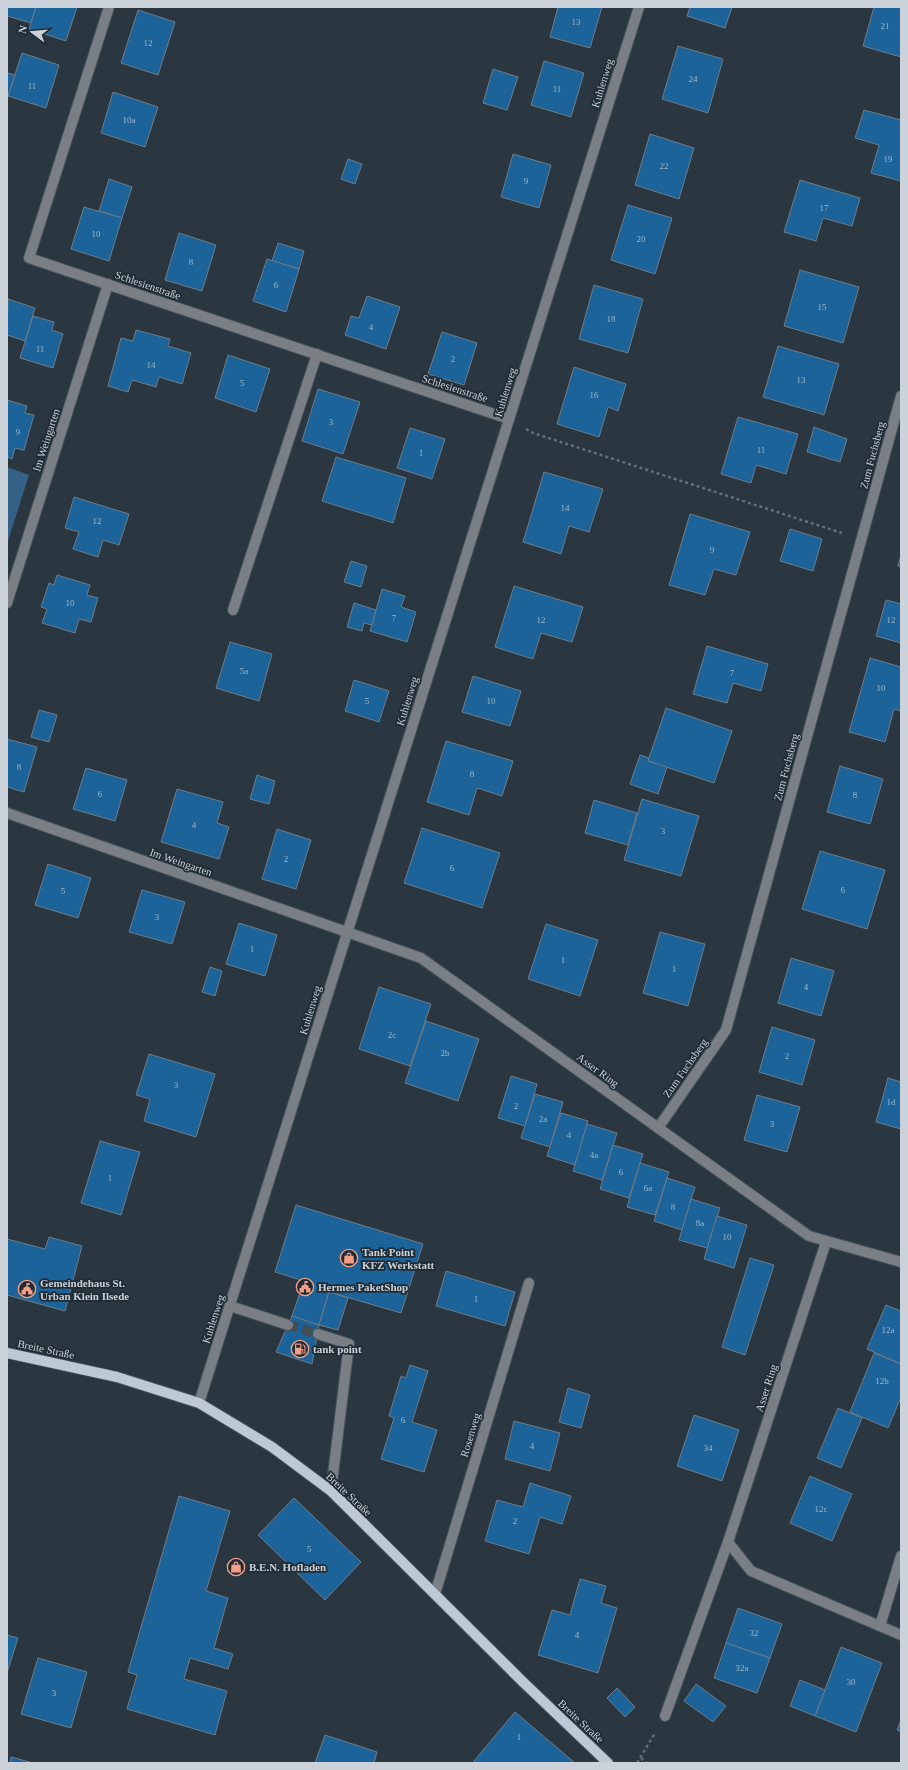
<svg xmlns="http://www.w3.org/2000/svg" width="908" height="1770" font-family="Georgia,serif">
<rect width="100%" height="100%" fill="#2a3640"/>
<polygon fill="#356186" points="7,467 29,475 7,544"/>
<g fill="#1b6398" stroke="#6f7c88">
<polygon points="7,7 36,7 31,23 7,16"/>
<polygon points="36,7 77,7 66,41 29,29"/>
<polygon points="558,7 602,7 590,48 550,37"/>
<polygon points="690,7 732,7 725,28 687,16"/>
<polygon points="874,7 901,7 901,57 863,46"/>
<polygon points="138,10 175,22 158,75 121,63"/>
<polygon points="678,46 723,59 708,113 662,99"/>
<polygon points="22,53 59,65 46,108 8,96"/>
<polygon points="544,61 584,73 571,117 531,105"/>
<polygon points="493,69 518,77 507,110 483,103"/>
<polygon points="7,73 15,75 8,96 7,96"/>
<polygon points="113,92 158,107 145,147 101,133"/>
<polygon points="864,110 901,120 901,181 871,173 879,145 855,138"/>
<polygon points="650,134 694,148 679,199 635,185"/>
<polygon points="513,154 551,165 539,208 501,197"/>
<polygon points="348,159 362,164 355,184 341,179"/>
<polygon points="109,179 132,187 122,218 99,211"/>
<polygon points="800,180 860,198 852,226 823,218 816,241 784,232"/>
<polygon points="628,205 672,218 655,274 611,260"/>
<polygon points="84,207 122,218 109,261 71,249"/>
<polygon points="179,233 216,245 202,291 165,280"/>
<polygon points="278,243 304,251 299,269 272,261"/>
<polygon points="267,259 299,269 286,312 253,301"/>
<polygon points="800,270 859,287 843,343 784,326"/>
<polygon points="594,285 643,299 628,353 579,339"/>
<polygon points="367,296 400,307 386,349 345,335 351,316 359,318"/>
<polygon points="8,299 35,308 25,341 7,335"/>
<polygon points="33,316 54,322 52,330 63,334 53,368 20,358"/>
<polygon points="136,330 170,339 168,346 191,353 182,384 159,377 156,387 132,380 128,392 108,386 121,338 133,341"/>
<polygon points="442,332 477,343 464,385 428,374"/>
<polygon points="778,346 839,364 824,415 763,397"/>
<polygon points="228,355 270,369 256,412 215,398"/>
<polygon points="574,367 626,384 618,411 608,407 599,437 557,424"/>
<polygon points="318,389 360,402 343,454 302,441"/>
<polygon points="7,400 27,406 25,413 34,415 24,450 15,448 12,459 7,457"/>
<polygon points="738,417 798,434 786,474 756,465 751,483 721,474"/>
<polygon points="814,427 847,439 840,462 807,452"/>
<polygon points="410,428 445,439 432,479 397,468"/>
<polygon points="336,457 406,478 393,523 322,501"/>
<polygon points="544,472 603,489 589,532 569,526 561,554 523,542"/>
<polygon points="74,497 129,514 119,545 103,540 98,557 73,549 79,532 65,528"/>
<polygon points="690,514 750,532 736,575 714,569 705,595 669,585"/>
<polygon points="790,529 822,539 813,571 780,561"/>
<polygon points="901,555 901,567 898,566"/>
<polygon points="351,561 367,566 361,587 344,582"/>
<polygon points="57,575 90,585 87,595 98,598 91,622 79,619 75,633 42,623 47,609 41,607 49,583 54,585"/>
<polygon points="514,586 583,607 572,642 541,633 533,659 495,647"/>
<polygon points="382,589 405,596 401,607 416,612 407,642 370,631"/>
<polygon points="886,600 901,604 901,643 876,636"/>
<polygon points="354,603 376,610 372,625 364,623 362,631 347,627"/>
<polygon points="230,642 272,654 259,701 216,688"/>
<polygon points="707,646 768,664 761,691 733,683 727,703 693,694"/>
<polygon points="870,658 901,667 901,711 894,709 885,742 849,732"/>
<polygon points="473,676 521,691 510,726 462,712"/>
<polygon points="354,680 389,691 379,722 345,711"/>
<polygon points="666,708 732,731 714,783 648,761"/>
<polygon points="39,710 57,715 49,742 31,737"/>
<polygon points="7,739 37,747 24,792 7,787"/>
<polygon points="446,741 513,761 502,796 477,788 469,815 427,802"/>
<polygon points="640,755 649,758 648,761 667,767 658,794 630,784"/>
<polygon points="840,766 883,779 870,824 827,812"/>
<polygon points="86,768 127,780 115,821 73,809"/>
<polygon points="257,775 275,781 269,804 250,799"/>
<polygon points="177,789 223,802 217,823 229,827 219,859 161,842"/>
<polygon points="642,799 699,816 681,876 624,860"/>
<polygon points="594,800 637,813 628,845 585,833"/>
<polygon points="422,828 500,853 482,908 404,883"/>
<polygon points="277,829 311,840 296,889 262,879"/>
<polygon points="820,851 885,870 867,929 802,909"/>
<polygon points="48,864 91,878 78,918 35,905"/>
<polygon points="142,890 185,902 172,944 129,932"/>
<polygon points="239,923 277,935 265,976 226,964"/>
<polygon points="546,924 598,940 580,996 528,979"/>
<polygon points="660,932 705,944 688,1006 643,993"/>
<polygon points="791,958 834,971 821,1016 778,1003"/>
<polygon points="210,967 222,971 215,996 202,992"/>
<polygon points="379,987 431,1004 410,1066 359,1049"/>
<polygon points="426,1021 479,1039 458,1101 405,1083"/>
<polygon points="772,1027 815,1040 802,1085 759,1072"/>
<polygon points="149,1054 215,1074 196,1137 144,1121 150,1099 136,1095"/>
<polygon points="511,1076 537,1084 525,1126 498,1118"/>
<polygon points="888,1078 901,1082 901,1129 876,1122"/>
<polygon points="535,1094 563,1102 550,1147 521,1138"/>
<polygon points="757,1095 800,1107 787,1152 744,1140"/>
<polygon points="561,1113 588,1121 575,1165 547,1156"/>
<polygon points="587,1124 617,1133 602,1180 573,1171"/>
<polygon points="100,1141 140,1152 121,1215 81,1203"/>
<polygon points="613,1145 643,1154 629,1198 600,1189"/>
<polygon points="640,1163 669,1172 655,1215 627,1207"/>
<polygon points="667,1178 695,1187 682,1230 654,1221"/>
<polygon points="691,1199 720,1208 707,1248 679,1240"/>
<polygon points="296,1205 423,1244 401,1313 329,1292 319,1325 292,1316 304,1281 275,1272"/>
<polygon points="717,1216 747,1225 734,1268 704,1259"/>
<polygon points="49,1237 82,1246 65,1311 7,1295 7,1239 45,1249"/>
<polygon points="750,1258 774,1265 745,1355 722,1347"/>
<polygon points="446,1271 515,1292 505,1326 436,1306"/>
<polygon points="329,1292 348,1298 338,1330 319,1325"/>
<polygon points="886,1305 901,1311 901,1364 867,1349"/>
<polygon points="292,1316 319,1325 312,1364 276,1352"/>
<polygon points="874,1353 901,1364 901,1397 888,1428 850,1412"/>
<polygon points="410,1365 428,1371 412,1422 437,1430 424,1472 381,1459 394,1418 389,1416 401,1376 406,1378"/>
<polygon points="568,1388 590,1395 581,1428 559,1422"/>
<polygon points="838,1408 862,1418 841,1468 817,1458"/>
<polygon points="694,1415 739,1430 722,1481 677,1466"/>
<polygon points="514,1421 560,1433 550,1471 505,1459"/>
<polygon points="810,1476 852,1494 832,1541 790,1523"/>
<polygon points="530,1483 571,1496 562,1524 540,1517 529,1554 485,1541 497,1500 523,1507"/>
<polygon points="179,1496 230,1511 206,1591 228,1598 214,1648 233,1654 228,1669 190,1658 184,1679 227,1691 215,1735 127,1709 137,1675 128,1672"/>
<polygon points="294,1498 361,1562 325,1600 258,1535"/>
<polygon points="580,1579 606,1586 601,1603 617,1608 598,1673 538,1655 552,1610 570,1615"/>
<polygon points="738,1608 782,1624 770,1658 726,1643"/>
<polygon points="7,1635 18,1638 7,1673"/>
<polygon points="726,1643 770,1658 757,1693 714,1678"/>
<polygon points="841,1647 882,1663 856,1732 815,1716"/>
<polygon points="38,1658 87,1672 71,1728 21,1714"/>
<polygon points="800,1680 825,1690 815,1716 790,1706"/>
<polygon points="696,1684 726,1706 713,1722 684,1701"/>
<polygon points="617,1688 635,1707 625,1717 607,1698"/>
<polygon points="515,1712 575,1763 476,1763 474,1761"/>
<polygon points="901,1720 901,1732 897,1730"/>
<polygon points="325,1735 377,1752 374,1763 315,1763"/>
<polygon points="11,1757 33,1763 10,1763"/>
</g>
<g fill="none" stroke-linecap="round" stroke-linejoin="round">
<polyline stroke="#424d57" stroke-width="10" stroke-dasharray="10 5" stroke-linecap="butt" points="288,1325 318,1334"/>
<defs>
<g id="minor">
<polyline points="109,7 29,258 509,419"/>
<polyline points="7,603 108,284"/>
<polyline points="233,610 317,354"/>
<polyline points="7,813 421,958 809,1236 901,1262"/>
<polyline points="658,1128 726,1030 901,396"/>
<polyline points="826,1242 728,1542 751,1571 901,1635"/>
<polyline points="230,1306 288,1325"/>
<polyline points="318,1334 349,1344 331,1491"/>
<polyline points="199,1403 639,7"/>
<polyline points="435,1594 529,1283"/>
<polyline points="880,1626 901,1556"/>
<polyline points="665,1716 728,1542"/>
</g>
<polyline id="major" points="7,1353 117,1377 199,1403 272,1447 331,1491 523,1682 608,1763"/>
</defs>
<use href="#minor" stroke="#47525c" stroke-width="12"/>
<use href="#major" stroke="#47525c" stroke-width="12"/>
<g stroke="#646f78" stroke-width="2.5" stroke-dasharray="3 3" stroke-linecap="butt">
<polyline points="526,429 533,433 842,533"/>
<polyline points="641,1758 647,1763"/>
<polyline points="637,1763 655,1733"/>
</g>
<use href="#minor" stroke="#797f84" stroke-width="10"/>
<use href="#major" stroke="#bdc9d4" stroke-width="10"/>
</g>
<defs>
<symbol id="shop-ring" viewBox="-11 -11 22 22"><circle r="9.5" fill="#202c36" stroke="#f49e87" stroke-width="1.5"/><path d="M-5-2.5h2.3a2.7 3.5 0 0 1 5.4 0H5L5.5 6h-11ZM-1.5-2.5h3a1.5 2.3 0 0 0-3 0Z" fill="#f49e87"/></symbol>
<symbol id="civic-ring" viewBox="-11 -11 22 22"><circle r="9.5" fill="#202c36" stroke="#f49e87" stroke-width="1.5"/><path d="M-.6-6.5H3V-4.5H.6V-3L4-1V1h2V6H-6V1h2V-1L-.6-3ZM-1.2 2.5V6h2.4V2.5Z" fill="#f49e87"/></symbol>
<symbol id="fuel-ring" viewBox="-11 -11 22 22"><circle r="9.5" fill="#202c36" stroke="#f49e87" stroke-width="1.5"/><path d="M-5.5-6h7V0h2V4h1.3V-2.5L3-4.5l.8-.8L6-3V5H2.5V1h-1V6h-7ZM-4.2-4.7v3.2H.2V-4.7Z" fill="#f49e87"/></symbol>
</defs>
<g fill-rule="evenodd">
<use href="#shop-ring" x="339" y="1248" width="20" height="20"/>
<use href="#civic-ring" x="295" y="1277" width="20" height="20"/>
<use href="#civic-ring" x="17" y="1279" width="20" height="20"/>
<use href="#fuel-ring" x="290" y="1339" width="20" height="20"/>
<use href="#shop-ring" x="226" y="1557" width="20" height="20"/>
</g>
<g text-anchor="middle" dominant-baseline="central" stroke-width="3.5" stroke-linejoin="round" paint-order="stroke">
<g font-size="9" fill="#9fb6c9">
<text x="576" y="22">13</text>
<text x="885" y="26">21</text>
<text x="148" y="43">12</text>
<text x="693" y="79">24</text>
<text x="32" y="86">11</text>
<text x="557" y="89">11</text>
<text x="129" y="120">10a</text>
<text x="888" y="159">19</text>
<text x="664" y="166">22</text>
<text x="526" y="181">9</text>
<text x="824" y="208">17</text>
<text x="96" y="234">10</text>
<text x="641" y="239">20</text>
<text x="191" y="262">8</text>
<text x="276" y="285">6</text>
<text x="822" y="307">15</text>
<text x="611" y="319">18</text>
<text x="371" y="327">4</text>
<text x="40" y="349">11</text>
<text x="453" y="359">2</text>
<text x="151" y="365">14</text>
<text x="801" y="380">13</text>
<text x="242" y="383">5</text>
<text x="594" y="395">16</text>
<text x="331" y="422">3</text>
<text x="18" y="432">9</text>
<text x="761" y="450">11</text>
<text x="421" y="453">1</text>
<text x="565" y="508">14</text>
<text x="97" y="521">12</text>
<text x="712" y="550">9</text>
<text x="70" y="603">10</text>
<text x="394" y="618">7</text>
<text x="541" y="620">12</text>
<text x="891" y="620">12</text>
<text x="244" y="671">5a</text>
<text x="732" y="673">7</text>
<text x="881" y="688">10</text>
<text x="367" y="701">5</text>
<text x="491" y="701">10</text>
<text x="19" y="767">8</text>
<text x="472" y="774">8</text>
<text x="100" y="794">6</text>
<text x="855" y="795">8</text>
<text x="194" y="825">4</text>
<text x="663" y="831">3</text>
<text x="286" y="859">2</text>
<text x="452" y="868">6</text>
<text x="843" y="890">6</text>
<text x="63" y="891">5</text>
<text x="157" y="917">3</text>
<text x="252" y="949">1</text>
<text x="563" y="960">1</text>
<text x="674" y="969">1</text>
<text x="806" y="987">4</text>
<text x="392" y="1035">2c</text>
<text x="445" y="1053">2b</text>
<text x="787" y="1056">2</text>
<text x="176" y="1085">3</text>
<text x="891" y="1102">1d</text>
<text x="516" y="1106">2</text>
<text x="543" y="1119">2a</text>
<text x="772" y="1124">3</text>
<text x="569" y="1135">4</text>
<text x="594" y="1155">4a</text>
<text x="621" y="1172">6</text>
<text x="110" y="1178">1</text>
<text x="648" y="1188">6a</text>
<text x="673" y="1207">8</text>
<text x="700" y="1223">8a</text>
<text x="727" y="1237">10</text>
<text x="476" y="1299">1</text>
<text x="888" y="1330">12a</text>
<text x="882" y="1381">12b</text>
<text x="403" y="1420">6</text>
<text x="532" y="1446">4</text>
<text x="708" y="1448">34</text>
<text x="821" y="1509">12c</text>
<text x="515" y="1521">2</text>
<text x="309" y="1549">5</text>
<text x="754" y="1633">32</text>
<text x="577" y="1635">4</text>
<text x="742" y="1668">32a</text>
<text x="851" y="1682">30</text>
<text x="54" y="1693">3</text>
<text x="519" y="1737">1</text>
</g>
<g font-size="11" fill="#cbd2d9" stroke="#202c36">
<text transform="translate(602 83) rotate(-73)">Kuhlenweg</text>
<text transform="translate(148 285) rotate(19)">Schlesienstraße</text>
<text transform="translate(455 388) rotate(18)">Schlesienstraße</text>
<text transform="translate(505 392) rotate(-73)">Kuhlenweg</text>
<text transform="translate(46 440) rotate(-72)">Im Weingarten</text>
<text transform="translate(872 455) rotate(-75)">Zum Fuchsberg</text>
<text transform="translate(407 701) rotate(-73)">Kuhlenweg</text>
<text transform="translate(786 767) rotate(-75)">Zum Fuchsberg</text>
<text transform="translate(181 862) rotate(19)">Im Weingarten</text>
<text transform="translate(310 1010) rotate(-73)">Kuhlenweg</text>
<text transform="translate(685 1068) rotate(-55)">Zum Fuchsberg</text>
<text transform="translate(598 1070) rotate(36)">Asser Ring</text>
<text transform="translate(213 1319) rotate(-72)">Kuhlenweg</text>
<text transform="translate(46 1349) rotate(12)">Breite Straße</text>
<text transform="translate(766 1388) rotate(-72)">Asser Ring</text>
<text transform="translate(470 1435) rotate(-73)">Rosenweg</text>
<text transform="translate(349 1494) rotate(43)">Breite Straße</text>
<text transform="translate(581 1721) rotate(43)">Breite Straße</text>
</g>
<g font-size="11" font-weight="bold" fill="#cbd2d9" stroke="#202c36" text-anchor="start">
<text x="362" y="1252">Tank Point<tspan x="362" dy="13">KFZ Werkstatt</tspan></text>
<text x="40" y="1283">Gemeindehaus St.<tspan x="40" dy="13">Urban Klein Ilsede</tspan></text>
<text x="318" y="1287">Hermes PaketShop</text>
<text x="313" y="1349">tank point</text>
<text x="249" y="1567">B.E.N. Hofladen</text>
</g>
</g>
<rect width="908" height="1770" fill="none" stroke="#cbd2d9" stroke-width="16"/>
<g transform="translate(32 32) rotate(286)" stroke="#202c36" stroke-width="3" paint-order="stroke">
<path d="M0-3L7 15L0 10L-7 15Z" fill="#cbd2d9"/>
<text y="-6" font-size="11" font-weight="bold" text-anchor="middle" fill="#cbd2d9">N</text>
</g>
</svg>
